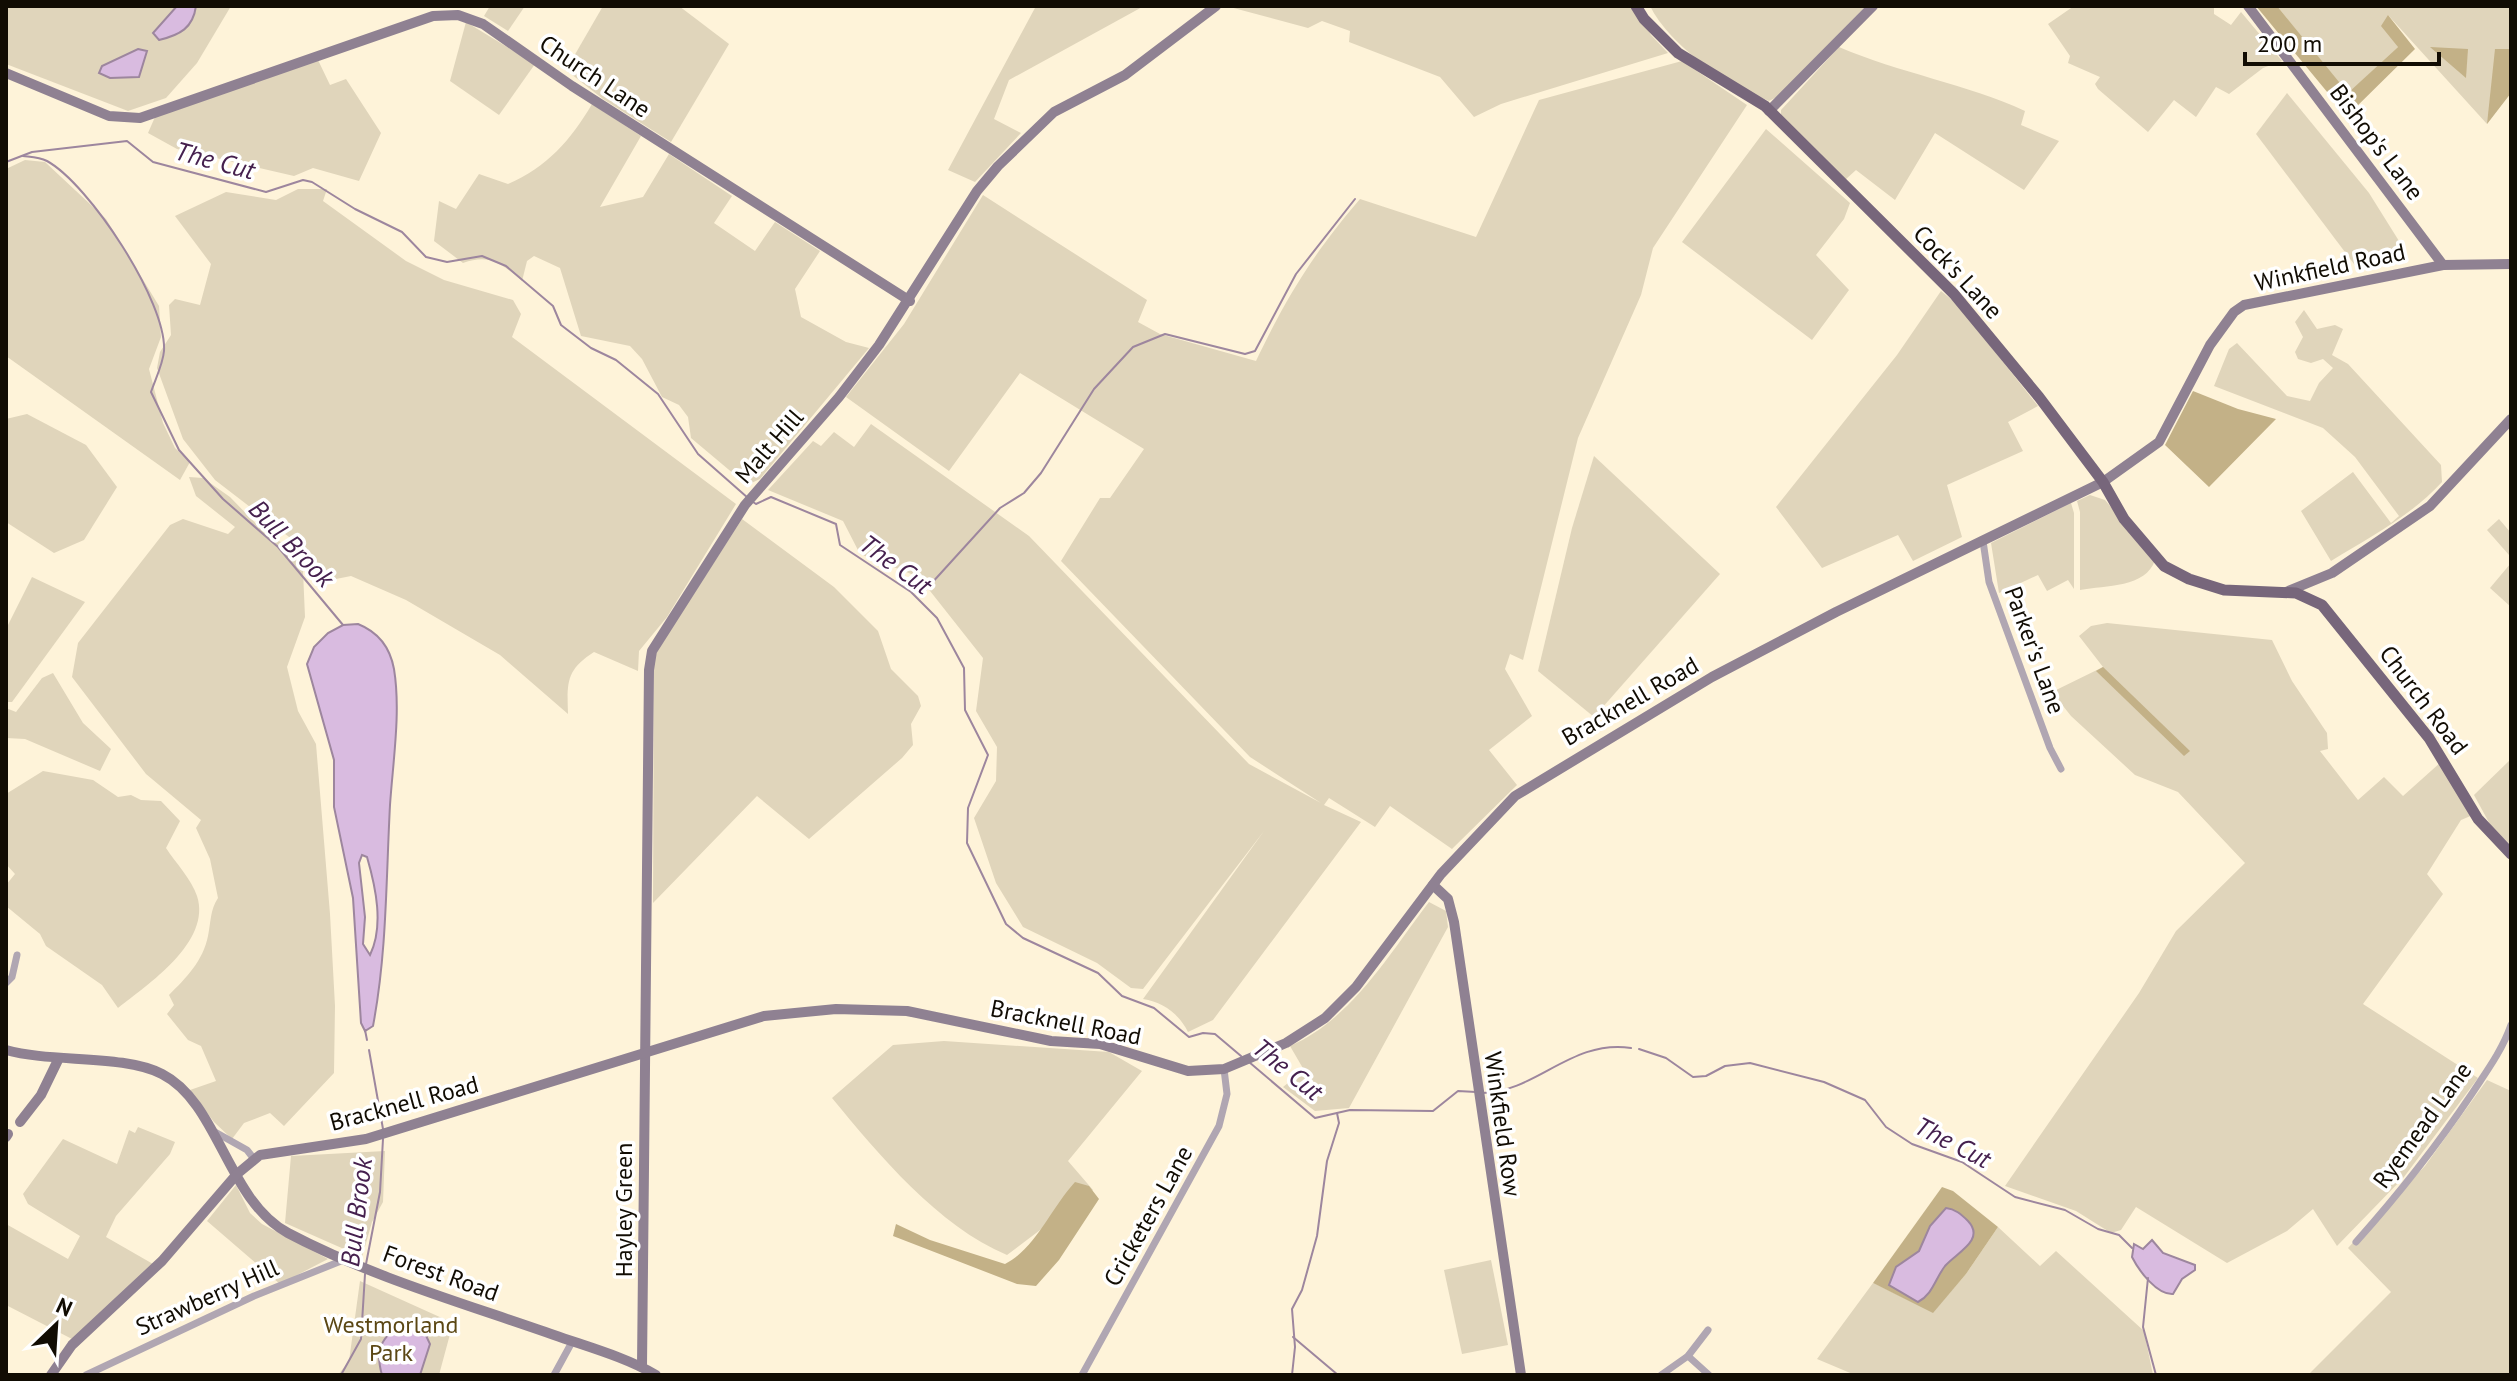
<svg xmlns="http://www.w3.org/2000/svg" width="2517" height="1381" font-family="'PT Sans',sans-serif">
<rect width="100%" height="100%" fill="#fef3d9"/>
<g fill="#e0d5bb">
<polygon points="6,6 231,6 197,63 166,98 128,111 6,64"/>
<polygon points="490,6 525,6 508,31 484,16"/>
<polygon points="603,6 679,6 729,44 671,142 603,99 566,70"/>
<polygon points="1036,6 1144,6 1009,80 994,119 1021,133 975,182 948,170"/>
<polygon points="1226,6 1636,6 1651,35 1668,53 1501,104 1474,117 1440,77 1349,42 1350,31 1322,21 1308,28"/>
<path d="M1650,6H1866L1777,97L1769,101C1726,84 1671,47 1650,6Z"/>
<polygon points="2074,6 2214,6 2214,14 2231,25 2241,12 2282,61 2263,68 2229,94 2216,87 2196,117 2174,100 2148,132 2098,89 2095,84 2100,77 2068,63 2070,56 2048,24"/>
<polygon points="2277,6 2511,6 2511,92 2487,124 2388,15 2398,47 2348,94"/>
<polygon points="466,22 535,64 499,115 450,81"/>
<path d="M1839,47C1899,73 1967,84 2025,111L2021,125L2059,141L2024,190L1935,133L1895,200L1856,170L1845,180L1781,116V110Z"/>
<polygon points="318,60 330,85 346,79 381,133 359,181 313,168 294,176 177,149 148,133 155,117"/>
<path d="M1682,61L1747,105L1653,248L1641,295L1578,438L1523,660L1510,654L1505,669L1532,716L1489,750L1517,785L1452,849L1390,806L1375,827L1329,798L1324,805L1361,822L1213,1020L1188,1032C1179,1014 1163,1002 1143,999L1264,831L1143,989L1131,988L1097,963L1023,927L996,883L974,818L996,781L997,747L976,711L983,658L919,577L860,554L843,521L768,490L813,441L821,446L834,432L854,447L871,424L1029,536L1249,764L1321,803L1250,757L1061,561L1100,498H1110L1144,449L1020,373L949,471L846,397L904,324L983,195L1147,300L1138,322L1160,334L1256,361C1287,296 1313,254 1360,199L1476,237L1539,100Z"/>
<polygon points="2287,93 2369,193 2399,241 2385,260 2357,268 2256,134"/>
<path d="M592,104L641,136L600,207L643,197L669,154L732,196L714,223L755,251L775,222L820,251L795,289L801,317L846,342L869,348L760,479L747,485L691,438L688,417L679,405L662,397L642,359L630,346L581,336L560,268L534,256L527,261L522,281C502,264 490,253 463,263L434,241L439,201L456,209L479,174L508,184C547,167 571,140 592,104Z"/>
<polygon points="1766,129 1850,203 1844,219 1816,255 1849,290 1812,340 1682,242"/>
<polygon points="25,160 45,162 106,219 159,306 161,337 149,369 163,423 175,448 190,462 180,480 6,356 6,169"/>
<path d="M298,189H327L323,201L406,261L444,280L513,300L521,314L512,337L736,504L667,617L639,651L638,671L594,652C566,670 567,682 568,714L500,655L406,600L351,576L336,579L315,570L293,540L215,480L183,439L157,368L160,352L171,335L169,305L175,299L200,305L211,264L175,216L226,192L276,200Z"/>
<polygon points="1941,291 1957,304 2038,406 2008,422 2023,451 1947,485 1962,537 1913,561 1898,535 1822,568 1776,507 1897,355"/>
<path d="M2304,310L2317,329L2335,325L2343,329L2332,355L2348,364L2441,465L2442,482C2411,516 2370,537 2331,561L2301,511L2353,472L2391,523L2399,516L2355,457L2323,428L2214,386L2229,349L2237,343L2287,396L2310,401L2319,383L2333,368L2323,359L2311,363L2298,359L2295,352L2303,337L2295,322Z"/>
<polygon points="27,414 86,445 117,487 84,540 54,553 6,522 6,419"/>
<polygon points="1594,456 1720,574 1594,717 1538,671 1572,528"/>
<path d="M189,477L203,478L230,497L265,533L293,549L303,571L305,617L287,667L298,711L316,744L330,914L335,1006L334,1073L284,1126L270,1113L244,1123L232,1139L214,1122L190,1090L216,1081L201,1046L188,1040L167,1014L174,1005L169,995C186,978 203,961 208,936C211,922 210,910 218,898L210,859L196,828L201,820L146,774L72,677L78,643L170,525L183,519L228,534L235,527L196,496Z"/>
<path d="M2090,495L2105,500L2155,560C2146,588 2106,585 2080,590V512L2077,501Z"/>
<polygon points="2071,503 2074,513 2074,589 2068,580 2047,591 2038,575 1999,593 1991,543"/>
<polygon points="742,519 834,587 878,631 891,669 918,696 921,706 911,724 913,745 902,758 809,839 757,796 653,903 654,655"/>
<polygon points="2499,519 2511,533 2509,555 2487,530"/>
<polygon points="2511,563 2511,607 2490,588"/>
<polygon points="32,577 85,602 12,702 6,702 6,629"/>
<polygon points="2107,623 2272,640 2292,681 2327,733 2328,749 2320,751 2358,800 2384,777 2403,796 2441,762 2473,815 2461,820 2427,874 2443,894 2363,1004 2478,1078 2404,1177 2337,1246 2313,1209 2287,1231 2227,1263 2136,1207 2121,1230 2111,1233 2076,1211 2005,1186 2139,993 2176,931 2245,863 2178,792 2135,775 2071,716 2052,692 2103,667 2079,636 2091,626"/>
<polygon points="53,673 83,723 111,749 100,771 25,739 6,738 6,708 16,712 42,678"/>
<polygon points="2511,759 2511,845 2492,828 2474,795"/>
<path d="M43,771L93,780L118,797L131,795L141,800L161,801L180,821L166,848C175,862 192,880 197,896C212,942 147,985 118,1008L102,985L46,946L40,934L6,906V885L15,874L6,864V794Z"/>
<path d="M1429,902L1446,911L1448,927L1349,1108L1315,1111L1283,1087L1304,1070L1290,1046C1352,1019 1389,954 1429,902Z"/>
<path d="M944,1041L1109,1052L1142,1071L1068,1161L1093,1190L1007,1255C938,1226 879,1155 832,1098L893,1045Z"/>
<polygon points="2487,1080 2511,1091 2511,1375 2308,1375 2391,1292 2348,1248 2425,1166"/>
<polygon points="138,1127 175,1142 170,1154 116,1216 106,1237 153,1264 72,1339 6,1305 6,1224 68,1259 80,1236 28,1204 23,1194 63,1139 117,1164 129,1130 135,1133"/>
<polygon points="385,1151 383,1202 372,1222 362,1257 285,1223 291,1156"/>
<polygon points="236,1185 250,1213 262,1224 328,1259 280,1284 207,1221"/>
<polygon points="1998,1227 2040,1266 2056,1251 2144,1331 2153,1375 1855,1375 1817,1359 1873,1283 1933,1312 1966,1274"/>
<polygon points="1491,1260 1508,1345 1462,1354 1444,1270"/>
<polygon points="360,1281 453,1323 439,1375 338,1375 349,1361"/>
</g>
<g fill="#c3b187">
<polygon points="2256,6 2277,6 2348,93 2398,47 2381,26 2388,15 2415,49 2347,116"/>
<polygon points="2430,47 2468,49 2466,78"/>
<polygon points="2495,49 2511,49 2511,93 2487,124"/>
<polygon points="2193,391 2238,409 2276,419 2209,487 2165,445"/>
<polygon points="2103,667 2190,751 2184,756 2096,671"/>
<path d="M1075,1182L1089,1186L1099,1199L1059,1260L1036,1286L1017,1284L893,1236L896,1224L930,1240L1005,1264C1036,1248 1051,1208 1075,1182Z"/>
<polygon points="1942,1187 1953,1191 1998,1227 1966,1274 1933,1313 1873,1283"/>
</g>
<g fill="#d9bbe0" stroke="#9d869e" stroke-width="2" fill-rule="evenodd">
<path d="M177,6H196C193,28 180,35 159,40L153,33Z"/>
<polygon points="138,49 147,51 139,77 110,78 99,73 102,66"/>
<path d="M358,624C378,632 390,647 394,669C401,712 393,761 390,805C386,879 387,952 373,1026L365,1031L361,1023L353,898L334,807V760L307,664L314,647L328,633L343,625ZM362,855L367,857C376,888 384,926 370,955L363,944L365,917L359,863Z"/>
<path d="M1946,1208C1955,1209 1961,1214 1968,1221C1986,1240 1956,1253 1945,1266C1935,1279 1933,1294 1918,1302L1889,1285L1896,1267L1919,1251L1930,1226Z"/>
<path d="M2152,1240L2163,1253L2195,1265V1270L2182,1279L2173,1294C2157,1295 2139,1271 2132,1257L2134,1244L2143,1249Z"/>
<path d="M411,1323L421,1325L430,1344L420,1375H382C374,1348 383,1331 411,1323Z"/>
</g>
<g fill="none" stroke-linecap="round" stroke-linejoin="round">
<g stroke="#9d869e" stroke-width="2">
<path d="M23,156C31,157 39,157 47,161C89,184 167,302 164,351C163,364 155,380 151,392L179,450L223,499L278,547L343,625"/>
<polyline points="6,162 32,152 127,141 153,162 266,192 303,180 312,182 355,209 402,232 426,257 447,262 482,256 506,266 553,306 561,325 591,348 616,360 658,394 698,454 748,498"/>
<polyline points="753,502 756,504 771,497 836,524 840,545 911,592 937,618 964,668 965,710 988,755 968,808 967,843 1006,924 1023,938 1098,973 1122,996 1154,1008 1189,1037 1203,1033 1215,1034 1241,1056"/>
<polyline points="920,596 1000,508 1024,493 1041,473 1094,389 1133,347 1165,334 1245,354 1255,351 1296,274 1355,199"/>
<polyline points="365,1030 367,1040"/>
<polyline points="1639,1049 1666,1058 1693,1077 1706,1076 1725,1066 1750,1063 1824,1082 1865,1100 1886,1127 1912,1144 1962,1162 2015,1197 2065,1210 2098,1229 2119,1235 2132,1248"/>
<polyline points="369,1050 383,1129"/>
<polyline points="1249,1062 1315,1118 1350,1110 1433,1111 1458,1091 1476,1092"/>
<path d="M1482,1093C1537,1092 1571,1039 1631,1048"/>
<polyline points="366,1264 380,1192 383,1139"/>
<polyline points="2148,1278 2143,1327 2156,1375"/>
<polyline points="1293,1337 1338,1375"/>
<polyline points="341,1375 361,1339 365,1274"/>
<polyline points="1292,1375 1295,1347 1292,1309 1302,1290 1317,1236 1327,1161 1339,1123 1337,1113"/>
</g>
<g stroke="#b0a6b2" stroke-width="7">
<polyline points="1983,541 1989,582 2050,748 2061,769"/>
<polyline points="6,983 12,977 17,955"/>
<polyline points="215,1132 247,1150 254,1159"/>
<path d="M2356,1242C2398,1195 2436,1147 2471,1095C2486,1072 2502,1051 2511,1025"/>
<polyline points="1688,1356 1709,1375"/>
<polyline points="86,1375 254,1296 346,1259"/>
<polyline points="554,1375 572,1342"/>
<polyline points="1082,1375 1219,1126 1227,1094 1224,1069"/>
<polyline points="1661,1375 1688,1356 1708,1330"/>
</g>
<g stroke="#8f8192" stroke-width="10">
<polyline points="2248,6 2443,265"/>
<polyline points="6,73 109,116 140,118 433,16 458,15 483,24 572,86 910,301"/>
<polyline points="1769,111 1873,6"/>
<polyline points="2286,592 2332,573 2430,506 2511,419"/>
<polyline points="1433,885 1448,899 1454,922 1521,1375"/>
<path d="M6,1050C52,1063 123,1054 162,1074C219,1103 227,1200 288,1233C371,1277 466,1304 554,1335C588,1347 625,1357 656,1375"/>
<polyline points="20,1122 41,1095 58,1060"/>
<polyline points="6,1137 8,1134"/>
<polyline points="642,1367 649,670 652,651 745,505 839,397 879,345 977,191 998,166 1054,112 1125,75 1216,6"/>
<polyline points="51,1375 72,1345 162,1261 237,1174 260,1155 366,1139 764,1016 836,1009 907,1011 1051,1041 1100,1044 1188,1071 1224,1069 1286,1043 1325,1018 1356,987 1441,874 1515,796 1712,677 1836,612 2103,482 2159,442 2210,345 2234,312 2244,305 2443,265 2511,264"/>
</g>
<polyline stroke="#77667b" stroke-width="11" points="1636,6 1644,19 1678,53 1765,106 1954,294 2039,397 2103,482 2124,519 2164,566 2189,579 2224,590 2296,593 2322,605 2429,738 2478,819 2511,854"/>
</g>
<g text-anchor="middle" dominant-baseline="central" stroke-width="7" stroke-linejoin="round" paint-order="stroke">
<g font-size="24" fill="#110c03" stroke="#fff">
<text transform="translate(595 76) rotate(34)">Church Lane</text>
<text transform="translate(2377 142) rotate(53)">Bishop's Lane</text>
<text transform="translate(2330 267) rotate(-12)">Winkfield Road</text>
<text transform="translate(1958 272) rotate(47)">Cock's Lane</text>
<text transform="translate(769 446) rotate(-49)">Malt Hill</text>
<text transform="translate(2035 650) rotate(70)">Parker's Lane</text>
<text transform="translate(2424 700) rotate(53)">Church Road</text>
<text transform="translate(1630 701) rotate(-30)">Bracknell Road</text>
<text transform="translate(1066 1022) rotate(11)">Bracknell Road</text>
<text transform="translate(404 1103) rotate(-15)">Bracknell Road</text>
<text transform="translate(1503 1124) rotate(82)">Winkfield Row</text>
<text transform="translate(2422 1125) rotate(-54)">Ryemead Lane</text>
<text transform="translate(623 1210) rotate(-90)">Hayley Green</text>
<text transform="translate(1148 1216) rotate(-61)">Cricketers Lane</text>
<text transform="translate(441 1273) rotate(20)">Forest Road</text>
<text transform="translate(207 1297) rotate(-24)">Strawberry Hill</text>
</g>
<g font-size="24" fill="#5b4714" stroke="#fff">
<text x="391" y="1324">Westmorland<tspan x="391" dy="28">Park</tspan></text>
</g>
<g font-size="26" font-style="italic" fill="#45204e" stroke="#fff">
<text transform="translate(215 160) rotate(15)">The Cut</text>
<text transform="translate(292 543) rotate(46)">Bull Brook</text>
<text transform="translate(896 564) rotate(36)">The Cut</text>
<text transform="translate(1288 1069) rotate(39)">The Cut</text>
<text transform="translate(1953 1142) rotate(27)">The Cut</text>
<text transform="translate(356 1212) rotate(-83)">Bull Brook</text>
</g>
</g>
<rect width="2517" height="1381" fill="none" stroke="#110c03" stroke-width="16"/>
<g transform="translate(56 1325) rotate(25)" stroke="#ffffff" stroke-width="6" paint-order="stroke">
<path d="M0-6L14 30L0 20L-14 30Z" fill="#110c03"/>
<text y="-12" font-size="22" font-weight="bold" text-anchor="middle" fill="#110c03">N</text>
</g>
<path d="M2245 52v12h194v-12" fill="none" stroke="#110c03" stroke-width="4"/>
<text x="2257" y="52" font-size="24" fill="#110c03" stroke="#ffffff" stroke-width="6" paint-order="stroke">200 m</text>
</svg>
